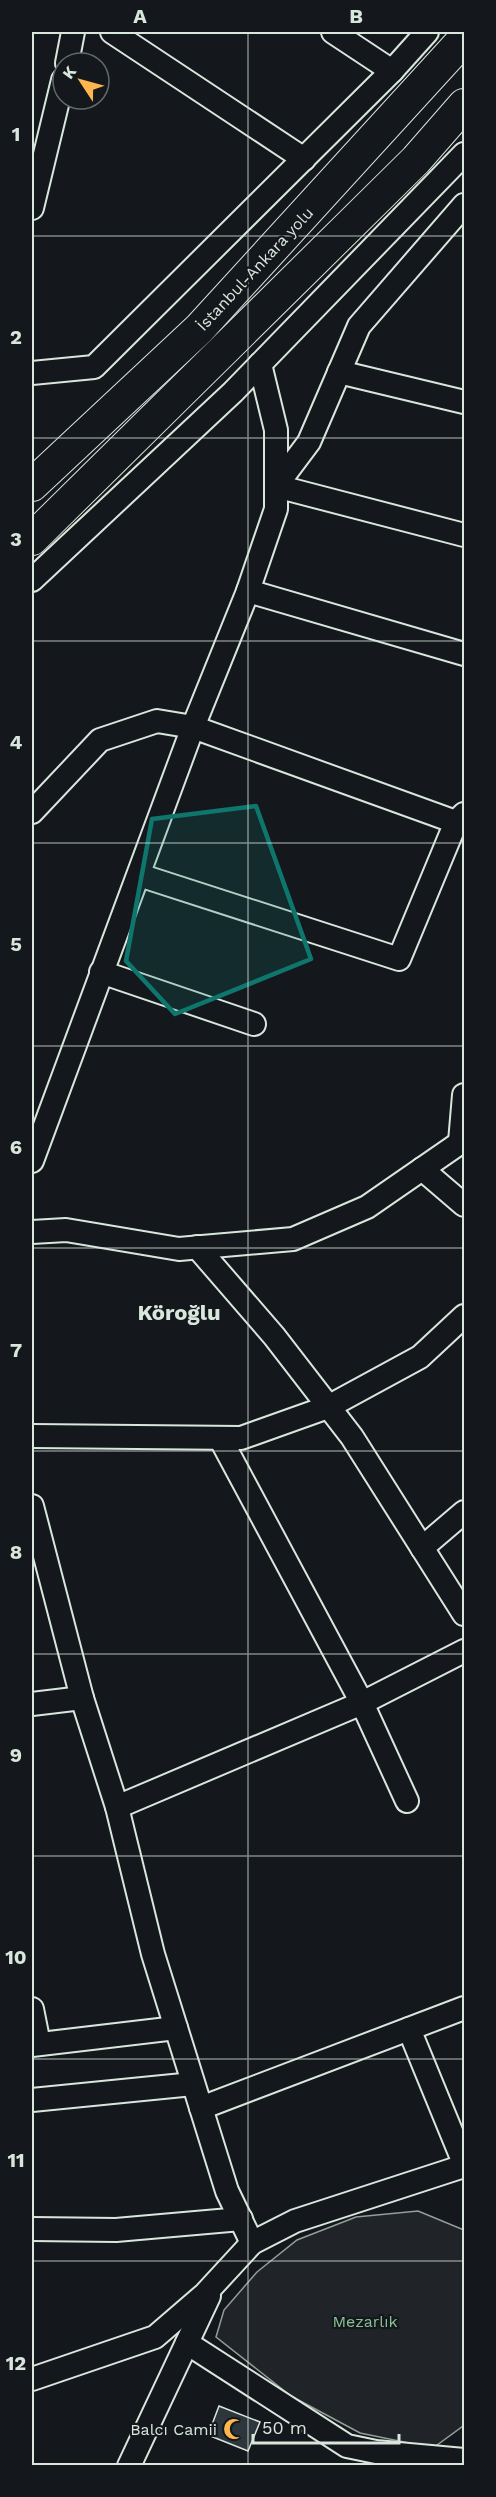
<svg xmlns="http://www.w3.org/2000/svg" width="496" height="2497" font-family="'Work Sans',sans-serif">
<rect width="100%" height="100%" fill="#14181c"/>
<polygon fill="#202428" stroke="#939e99" stroke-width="1.5" points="418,2211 464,2230 464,2422 463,2426 433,2448 360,2433 291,2396 216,2337 224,2310 257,2272 297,2240 356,2217"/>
<polygon fill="#2c363c" stroke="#d8e6dc" stroke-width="1.5" points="219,2406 260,2422 248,2451 208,2435"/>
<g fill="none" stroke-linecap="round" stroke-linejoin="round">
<defs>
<g id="minor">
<polyline points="112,32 304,159"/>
<polyline points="333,32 392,71"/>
<polyline points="67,63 73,32"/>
<polyline points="464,205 359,326 309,442 276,486 464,535"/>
<polyline points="32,208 63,80"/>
<polyline points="339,372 464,402"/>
<polyline points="32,373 94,367 392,71 427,32"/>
<polyline points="32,580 233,392 464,154"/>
<polyline points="248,591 464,654"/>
<polyline points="32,812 100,740 157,721 193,727 464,825"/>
<polyline points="139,875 399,959 456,822 464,814"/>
<polyline points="101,972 254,1024"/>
<polyline points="460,1142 464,1095"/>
<polyline points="32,1161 193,727 248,591 276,509 276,430 260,364"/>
<polyline points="422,1169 464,1205"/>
<polyline points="32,1232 66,1230 179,1249 293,1239 367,1207 464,1140"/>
<polyline points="197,1247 274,1336 352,1437 464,1614"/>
<polyline points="32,1436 241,1438 328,1407 420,1357 464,1316"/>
<polyline points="220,1438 362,1703 407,1801"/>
<polyline points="32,1506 82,1698 117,1807 153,1954 227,2191 252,2243"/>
<polyline points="422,1548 464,1512"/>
<polyline points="32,1704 82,1698"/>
<polyline points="117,1807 362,1703 464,1651"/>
<polyline points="32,2009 39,2044"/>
<polyline points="409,2029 464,2163"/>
<polyline points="32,2045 176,2028"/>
<polyline points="32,2100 193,2084"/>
<polyline points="201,2108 464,2008"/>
<polyline points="32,2229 116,2230 241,2219"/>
<polyline points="187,2343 347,2446 376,2452 464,2460"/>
<polyline points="32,2379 155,2337 205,2294 252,2243 295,2221 464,2166"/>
<polyline points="129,2466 209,2296"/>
</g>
<g id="highway">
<polyline points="32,485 199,329 464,39"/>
<polyline points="32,539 416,160 464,105"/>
</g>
</defs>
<use href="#minor" stroke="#d8e6dc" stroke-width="26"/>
<use href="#highway" stroke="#d8e6dc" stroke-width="34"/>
<use href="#minor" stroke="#14181c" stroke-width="22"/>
<use href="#highway" stroke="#14181c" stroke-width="32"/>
</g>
<path fill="#0f766e" fill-opacity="0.2" stroke="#0f766e" stroke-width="4.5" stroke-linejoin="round" d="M256,806L311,959L175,1014L126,961L152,819Z"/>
<path fill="none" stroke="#d8e6dc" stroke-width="1.5" stroke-opacity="0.55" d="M248,32V2466M32,236H464M32,438H464M32,641H464M32,843H464M32,1046H464M32,1248H464M32,1451H464M32,1654H464M32,1856H464M32,2059H464M32,2261H464"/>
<defs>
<symbol id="mosque-bare" viewBox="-9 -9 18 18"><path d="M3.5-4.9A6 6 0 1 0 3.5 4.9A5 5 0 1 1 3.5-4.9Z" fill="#ffb74d" stroke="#14181c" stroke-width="2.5" paint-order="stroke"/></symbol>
</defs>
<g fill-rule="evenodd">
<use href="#mosque-bare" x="219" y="2414" width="30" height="30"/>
</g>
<g text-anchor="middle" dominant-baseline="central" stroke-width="4.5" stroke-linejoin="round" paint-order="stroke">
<g font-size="16" fill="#d8e6dc" stroke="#14181c">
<text transform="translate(255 269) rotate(-47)">İstanbul-Ankara yolu</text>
</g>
<g font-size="16" fill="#8ac095" stroke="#14181c">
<text x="365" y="2321">Mezarlık</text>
</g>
<g font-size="16" fill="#d8e6dc" stroke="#14181c" text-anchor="end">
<text x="217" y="2429">Balcı Camii</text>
</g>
<g font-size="22" font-weight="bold" fill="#d8e6dc" stroke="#14181c">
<text x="179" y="1312">Köroğlu</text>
</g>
</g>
<rect width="496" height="2497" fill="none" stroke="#14181c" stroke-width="66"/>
<g transform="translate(81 81) rotate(306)"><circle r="28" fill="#14181c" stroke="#626a69" stroke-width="1.5"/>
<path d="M0-4.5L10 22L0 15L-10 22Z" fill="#ffb74d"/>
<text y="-9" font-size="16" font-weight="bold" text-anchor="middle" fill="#d8e6dc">K</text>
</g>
<path d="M253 2434v9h146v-9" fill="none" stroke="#d8e6dc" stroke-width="3"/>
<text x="262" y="2434" font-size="18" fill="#d8e6dc" stroke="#14181c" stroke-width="4.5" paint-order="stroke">50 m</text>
<rect x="33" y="33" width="430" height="2431" fill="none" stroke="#d8e6dc" stroke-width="2"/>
<g font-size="20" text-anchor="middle" font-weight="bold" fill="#d8e6dc">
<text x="140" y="23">A</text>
<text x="356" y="23">B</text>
<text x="16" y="141">1</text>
<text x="16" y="344">2</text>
<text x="16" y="546">3</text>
<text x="16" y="749">4</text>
<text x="16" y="951">5</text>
<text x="16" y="1154">6</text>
<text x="16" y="1357">7</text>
<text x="16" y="1559">8</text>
<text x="16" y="1762">9</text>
<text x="16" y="1964">10</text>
<text x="16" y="2167">11</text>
<text x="16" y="2370">12</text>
</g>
</svg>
